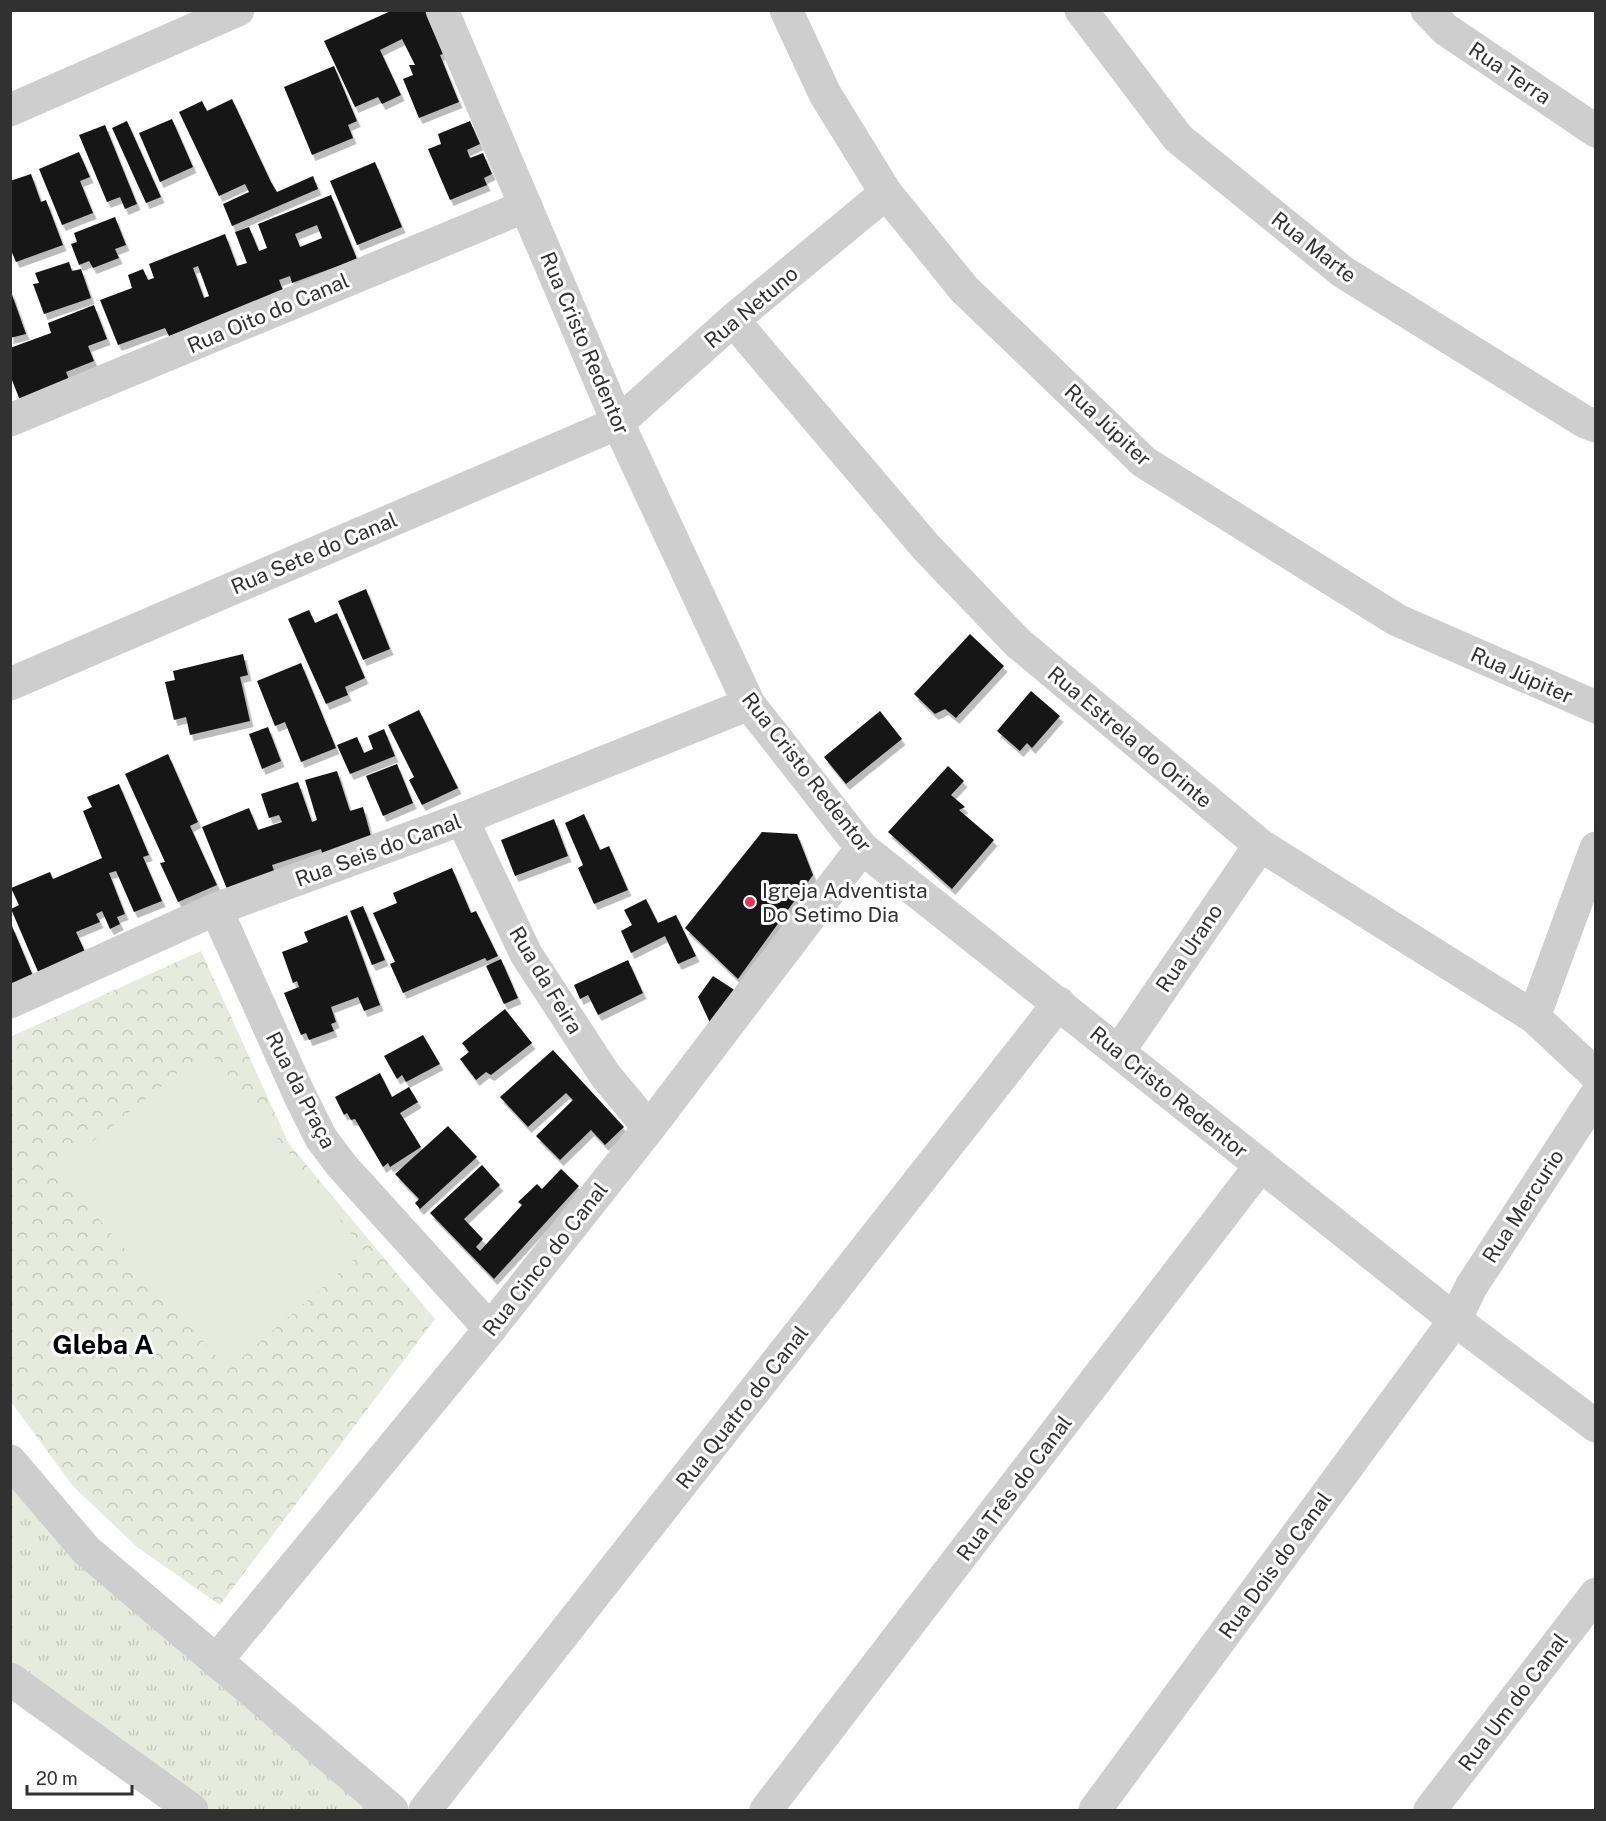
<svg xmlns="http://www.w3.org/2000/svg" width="1606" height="1821" font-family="'Public Sans',sans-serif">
<defs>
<pattern id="grass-tufts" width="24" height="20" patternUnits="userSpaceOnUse" patternTransform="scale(1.5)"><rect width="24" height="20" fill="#e6ebdd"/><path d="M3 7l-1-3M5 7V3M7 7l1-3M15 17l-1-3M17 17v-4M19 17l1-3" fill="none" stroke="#c6cabe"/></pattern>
<pattern id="park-crowns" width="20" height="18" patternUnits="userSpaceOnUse" patternTransform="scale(1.5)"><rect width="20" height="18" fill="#e6ebdd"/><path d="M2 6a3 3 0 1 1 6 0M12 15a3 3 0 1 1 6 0" fill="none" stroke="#c6cabe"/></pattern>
<filter id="shadow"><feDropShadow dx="3.5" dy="6" stdDeviation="0" flood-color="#0004"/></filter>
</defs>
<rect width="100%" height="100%" fill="#fff"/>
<polygon fill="url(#grass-tufts)" points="10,1461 392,1810 192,1810 11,1679"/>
<polygon fill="url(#park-crowns)" points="201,951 289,1144 435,1319 220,1605 137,1547 73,1486 11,1402 10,1037"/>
<polygon fill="#e6ebdd" points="208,1049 364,1251 228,1370 57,1170"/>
<g fill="#181818" fill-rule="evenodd" filter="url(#shadow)">
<polygon points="393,10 427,10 448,52 440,55 459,102 419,118 403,79 413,75 409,65 415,65 402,39 380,50 401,95 382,104 378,97 355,107 324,41"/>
<polygon points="334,66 357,121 348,125 353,138 312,155 284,87"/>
<polygon points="232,99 271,182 277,192 313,176 318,189 232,226 223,204 249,192 245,184 219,196 179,112 202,101 207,111"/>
<polygon points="172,119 193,167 160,182 139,133"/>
<polygon points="127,121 161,197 146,203 112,128"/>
<polygon points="470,121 480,144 467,150 470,158 483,153 492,174 484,178 487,185 450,200 428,149 441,144 438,134"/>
<polygon points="105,125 137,204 125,209 120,197 107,202 79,135"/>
<polygon points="79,152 90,177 80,181 93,213 62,225 39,169"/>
<polygon points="375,162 402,227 357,245 330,181"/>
<polygon points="31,174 41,202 46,200 63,245 16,262 10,248 10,181"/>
<path d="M331,195L357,259L292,283L290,276L279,280L285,296L261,301L169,336L165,328L118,345L100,300L132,288L128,275L143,269L148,280L154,278L149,264L225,234L237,266L247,263L235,232L249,227L259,251L267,248L258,224ZM317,225L322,238L300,247L295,234ZM198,266L209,296L204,298L193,268Z"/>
<polygon points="115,217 126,245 115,249 119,258 93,268 89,261 79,265 71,244 77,242 74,233"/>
<polygon points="69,262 72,271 81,269 91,298 44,314 33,284 39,283 35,273"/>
<polygon points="10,289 26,334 10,338"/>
<polygon points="94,305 107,339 88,346 94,361 66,372 71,384 21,403 10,375 10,348 51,333 48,323"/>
<polygon points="366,589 390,649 363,660 338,601"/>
<polygon points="309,610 315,623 337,613 365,678 345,687 348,695 326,704 288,619"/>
<polygon points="970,634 1004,666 956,718 945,709 935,714 914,694"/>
<polygon points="243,654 248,675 240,677 250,721 190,735 186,717 174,720 165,682 175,680 173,671"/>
<polygon points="301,663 336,748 301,762 285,722 275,726 257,681"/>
<polygon points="1031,691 1060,716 1032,748 1027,743 1020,751 997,731"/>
<polygon points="419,710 458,788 422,805 409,780 414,777 388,725"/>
<polygon points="880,711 902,739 846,784 824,757"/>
<polygon points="268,727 281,761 262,769 249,734"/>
<polygon points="384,729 395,756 350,774 337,745 357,737 364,753 373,749 368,736"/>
<polygon points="168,754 198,822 190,826 217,885 178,902 160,863 165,862 125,774"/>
<polygon points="397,764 413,803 383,816 366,776"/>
<polygon points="948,766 964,781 951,795 965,807 959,810 994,840 952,889 888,832"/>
<polygon points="337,771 350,811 363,807 372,840 323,856 321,849 272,865 276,876 229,894 202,827 249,808 258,830 282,822 279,815 269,818 261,794 298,782 312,822 317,820 305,780"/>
<polygon points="119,784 149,855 143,857 162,901 134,912 116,871 109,873 125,914 117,917 120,924 110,929 102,911 96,914 100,922 76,932 86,954 39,974 11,909 19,905 11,888 50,872 53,879 102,858 83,811 92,807 87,797"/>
<polygon points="584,814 600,850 609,846 628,890 594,904 578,868 583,865 565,823"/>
<polygon points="554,819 568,856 515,876 501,840"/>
<polygon points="762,832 797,834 813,875 738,979 685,928"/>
<polygon points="452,868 471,913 476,911 498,956 487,961 485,958 403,993 390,964 395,962 373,913 397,903 393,893"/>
<polygon points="646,899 658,923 676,915 696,956 678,964 665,936 631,953 621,931 632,925 624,910"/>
<polygon points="363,906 385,960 372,965 350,911"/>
<polygon points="347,915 380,1005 364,1011 358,997 331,1007 336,1022 331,1024 334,1031 309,1040 306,1033 301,1035 284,993 299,987 297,981 293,983 282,952 308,942 304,932"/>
<polygon points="12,926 33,976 10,986 10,927"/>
<polygon points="501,959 518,998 504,1004 486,966"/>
<polygon points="628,960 643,993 598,1015 588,995 580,999 574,985"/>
<polygon points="713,976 736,991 712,1027 698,997"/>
<polygon points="505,1009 532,1043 491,1075 486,1072 476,1080 460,1059 469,1052 462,1043"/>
<polygon points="423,1035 440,1064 406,1082 402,1075 397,1079 384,1056"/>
<polygon points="553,1050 624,1127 605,1145 591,1130 560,1160 536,1136 573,1100 566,1093 528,1127 500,1097"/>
<polygon points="380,1073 392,1097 409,1087 418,1102 400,1113 421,1147 390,1167 388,1163 383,1167 355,1119 351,1120 347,1113 344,1115 335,1097"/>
<polygon points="448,1126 477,1157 420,1209 415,1203 419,1199 395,1174"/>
<polygon points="482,1165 500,1185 464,1219 483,1239 476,1247 480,1251 522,1205 518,1202 537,1184 542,1189 561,1169 579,1186 494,1279 430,1213"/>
</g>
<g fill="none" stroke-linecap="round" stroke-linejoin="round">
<g stroke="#cecece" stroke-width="33">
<polyline points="442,10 618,423 749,704 862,848 1455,1320 1596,1426"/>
<polyline points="786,10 825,94 886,193 964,289 1144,462 1397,620 1596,707"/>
<polyline points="1081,10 1178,138 1343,272 1585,422 1596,426"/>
<polyline points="1427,10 1445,29 1596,131"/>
<polyline points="10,110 238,10"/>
<polyline points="733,320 926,547 1018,643 1260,845 1534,1017 1596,1075"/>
<polyline points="10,420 526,206"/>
<polyline points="10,684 618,423 733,320 886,193"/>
<polyline points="462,819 526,954 605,1075 649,1128"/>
<polyline points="216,909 300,1096 321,1138 342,1166 490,1329"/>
<polyline points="10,1002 216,909 462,819 749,704"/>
<polyline points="1534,1017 1596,848"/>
<polyline points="1119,1051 1260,845"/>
<polyline points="10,1461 86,1550 392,1810"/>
<polyline points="216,1661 490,1329 649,1128 862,848"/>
<polyline points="10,1679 192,1810"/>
<polyline points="425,1810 1059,1003"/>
<polyline points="766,1810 1261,1165"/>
<polyline points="1095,1810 1455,1320 1471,1287 1596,1095"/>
<polyline points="1430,1810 1596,1594"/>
</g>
</g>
<circle fill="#e83455" stroke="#fff" stroke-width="2" cx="750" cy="902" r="6"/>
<g text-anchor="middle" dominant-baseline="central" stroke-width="6" stroke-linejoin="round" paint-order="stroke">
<g font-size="21" fill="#313131" stroke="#fff">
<text transform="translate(1510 73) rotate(34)">Rua Terra</text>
<text transform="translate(1314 247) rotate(38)">Rua Marte</text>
<text transform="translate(751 307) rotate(-40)">Rua Netuno</text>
<text transform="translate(268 313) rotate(-23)">Rua Oito do Canal</text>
<text transform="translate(585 343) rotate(67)">Rua Cristo Redentor</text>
<text transform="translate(1108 425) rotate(43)">Rua Júpiter</text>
<text transform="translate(314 553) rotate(-23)">Rua Sete do Canal</text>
<text transform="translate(1522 675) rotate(24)">Rua Júpiter</text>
<text transform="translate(1130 737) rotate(40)">Rua Estrela do Orinte</text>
<text transform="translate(807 772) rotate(52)">Rua Cristo Redentor</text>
<text transform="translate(378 850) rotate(-20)">Rua Seis do Canal</text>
<text transform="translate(1189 948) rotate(-56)">Rua Urano</text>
<text transform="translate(546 980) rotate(59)">Rua da Feira</text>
<text transform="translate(301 1090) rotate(63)">Rua da Praça</text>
<text transform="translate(1169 1092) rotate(39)">Rua Cristo Redentor</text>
<text transform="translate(1523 1206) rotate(-57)">Rua Mercurio</text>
<text transform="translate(545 1259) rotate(-52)">Rua Cinco do Canal</text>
<text transform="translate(742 1407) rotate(-52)">Rua Quatro do Canal</text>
<text transform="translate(1014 1488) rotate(-53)">Rua Três do Canal</text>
<text transform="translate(1275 1565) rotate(-54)">Rua Dois do Canal</text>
<text transform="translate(1513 1702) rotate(-53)">Rua Um do Canal</text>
</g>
<g font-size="21" fill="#313131" stroke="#fff" text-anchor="start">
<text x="762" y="890">Igreja Adventista<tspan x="762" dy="24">Do Setimo Dia</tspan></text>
</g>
<g font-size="27" font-weight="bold" fill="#000" stroke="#fff">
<text x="103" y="1344">Gleba A</text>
</g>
</g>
<rect width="1606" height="1821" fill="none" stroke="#313131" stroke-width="24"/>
<path d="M27 1785v9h105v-9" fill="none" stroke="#313131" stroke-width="3"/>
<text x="36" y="1785" font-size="18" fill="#313131" stroke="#ffffff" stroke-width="4.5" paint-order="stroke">20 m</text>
</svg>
